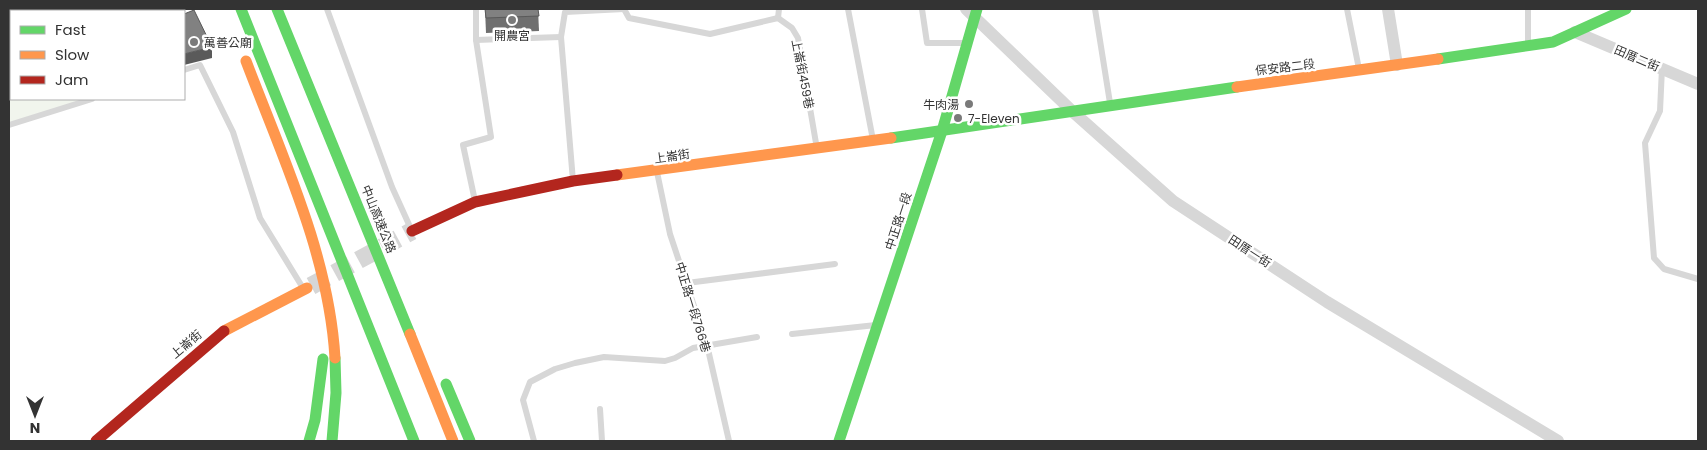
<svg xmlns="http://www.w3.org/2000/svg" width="1707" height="450" font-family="Poppins,'Noto Sans TC',sans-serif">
<rect width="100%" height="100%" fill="#fff"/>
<polygon fill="#f1f5ed" points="9,56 11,56 11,99 92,99 9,125"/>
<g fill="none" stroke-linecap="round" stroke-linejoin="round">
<polyline stroke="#d6d6d6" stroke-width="18" stroke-dasharray="18 9" stroke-linecap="butt" points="311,286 412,231"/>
<g stroke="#d7d7d7" stroke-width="6">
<polyline points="327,9 392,187 411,229"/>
<polyline points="624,9 629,18 710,34 778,18 792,28 798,38 817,149"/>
<polyline points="848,9 873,140"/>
<polyline points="922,9 927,43 966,43"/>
<polyline points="1095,9 1110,103"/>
<polyline points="1347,9 1359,69"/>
<polyline points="778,18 779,9"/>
<polyline points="476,40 561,37"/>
<polyline points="1528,45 1528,9"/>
<polyline points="1662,68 1660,111 1645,143 1654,258 1664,269 1698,279"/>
<polyline points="184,70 200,65 233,132 260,218 303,288"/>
<polyline points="9,125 92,99"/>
<polyline points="657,172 670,234 707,345 729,441"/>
<polyline points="573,181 561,37 565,12 624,9"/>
<polyline points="475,201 463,145 491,137 476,40 476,9"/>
<polyline points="687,283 835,264"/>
<polyline points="792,334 876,325"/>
<polyline points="600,409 602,441"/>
<polyline points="534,441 523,400 530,382 555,369 575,363 604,357 665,361 675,358 693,348 757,337"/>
</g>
<g stroke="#d7d7d7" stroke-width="12">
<polyline points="966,9 1072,111 1173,201 1327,302 1558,441"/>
<polyline points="1388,9 1397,65"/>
<polyline points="1575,32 1698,84"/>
</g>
<g stroke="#63d668" stroke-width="11">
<polyline points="241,9 414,441"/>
<polyline points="277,9 410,334"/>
<polyline points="1438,59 1553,42 1626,9"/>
<polyline points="891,138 1237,87"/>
<polyline points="446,384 470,441"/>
<polyline points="309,441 315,420 323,359"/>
<polyline points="332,441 336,393 335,358"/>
<polyline points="839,441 942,131 977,9"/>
</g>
<g stroke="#ff974d" stroke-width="11">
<path d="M246,61C282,156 329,255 335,358"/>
<polyline points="1237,87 1438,59"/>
<polyline points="617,175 891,138"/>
<polyline points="224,331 307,288"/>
<polyline points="410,334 453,441"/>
</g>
<g stroke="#b3261e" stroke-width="11">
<polyline points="412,231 475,202 573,181 617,175"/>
<polyline points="96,441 224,331"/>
</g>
</g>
<polygon fill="#6f6f6f" points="485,9 538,9 539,31 486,33"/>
<polygon fill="#5a5a5a" points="212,47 212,58 184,65 184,54"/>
<g fill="#818181" stroke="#5a5a5a">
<polygon points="485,9 538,9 539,16 486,18"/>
<polygon points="194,10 212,47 184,54 184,14"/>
</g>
<g fill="#7a7a7a" stroke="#fff" stroke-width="2">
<circle cx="512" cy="20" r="5"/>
<circle cx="194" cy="42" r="5"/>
<circle cx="969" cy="104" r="5"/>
<circle cx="958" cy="118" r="5"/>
</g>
<g text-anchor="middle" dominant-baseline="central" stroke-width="5" stroke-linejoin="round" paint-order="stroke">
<g font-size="12" fill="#333" stroke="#fff" text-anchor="start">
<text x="512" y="35" text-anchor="middle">開農宮</text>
<text x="204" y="42">萬善公廟</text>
<text x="959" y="104" text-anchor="end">牛肉湯</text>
<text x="968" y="118">7-Eleven</text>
</g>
<g font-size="12" fill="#333" stroke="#fff">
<text transform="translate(1637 58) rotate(23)">田厝二街</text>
<text transform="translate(1285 67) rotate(-7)">保安路二段</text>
<text transform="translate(803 74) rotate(79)">上崙街459巷</text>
<text transform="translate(672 156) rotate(-8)">上崙街</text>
<text transform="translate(379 219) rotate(68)">中山高速公路</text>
<text transform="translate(898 221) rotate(-72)">中正路一段</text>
<text transform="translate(1250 251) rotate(33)">田厝一街</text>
<text transform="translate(693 307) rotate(73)">中正路一段766巷</text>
<text transform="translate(186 344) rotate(-40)">上崙街</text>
</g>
</g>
<rect width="1707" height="450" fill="none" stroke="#333333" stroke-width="20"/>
<rect x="10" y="10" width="175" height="90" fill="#ffffff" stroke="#adadad"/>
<rect x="20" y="26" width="25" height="8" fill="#63d668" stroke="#adadad"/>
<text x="55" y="35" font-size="15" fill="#333333">Fast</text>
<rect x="20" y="51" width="25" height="8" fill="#ff974d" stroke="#adadad"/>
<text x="55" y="60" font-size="15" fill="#333333">Slow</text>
<rect x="20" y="76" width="25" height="8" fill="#b3261e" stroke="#adadad"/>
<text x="55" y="85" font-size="15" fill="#333333">Jam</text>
<g transform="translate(35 415) rotate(180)" stroke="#ffffff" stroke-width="4" paint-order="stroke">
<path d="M0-4L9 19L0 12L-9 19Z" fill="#333333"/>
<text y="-8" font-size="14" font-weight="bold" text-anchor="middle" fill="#333333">N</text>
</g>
</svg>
